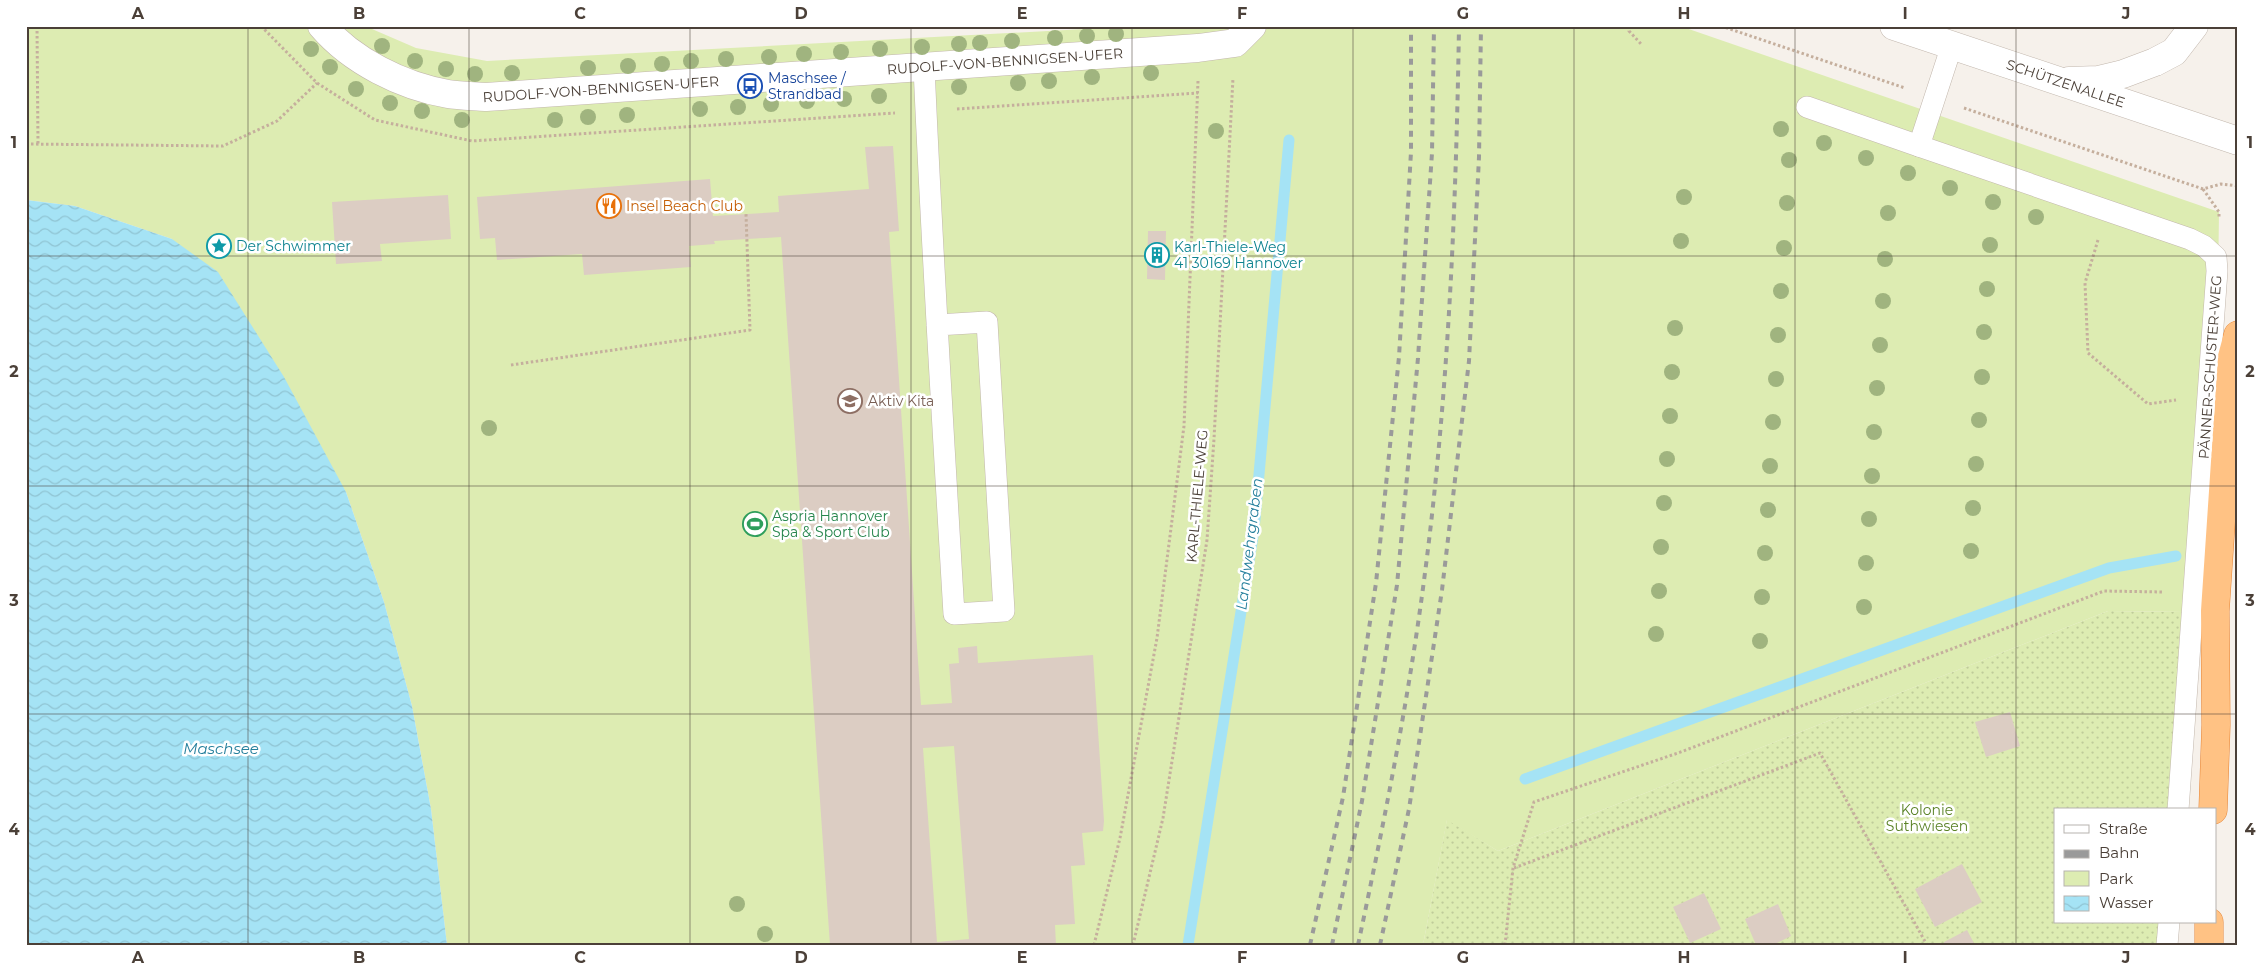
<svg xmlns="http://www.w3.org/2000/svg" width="2264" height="971" font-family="Montserrat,sans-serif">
<defs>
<pattern id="grass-dots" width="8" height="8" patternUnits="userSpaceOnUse" patternTransform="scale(1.25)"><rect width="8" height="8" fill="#ddecb2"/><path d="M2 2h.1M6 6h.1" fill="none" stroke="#bfcb9a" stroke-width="1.8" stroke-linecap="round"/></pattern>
<pattern id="water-waves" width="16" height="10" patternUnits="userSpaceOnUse" patternTransform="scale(1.25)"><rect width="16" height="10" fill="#a5e3f5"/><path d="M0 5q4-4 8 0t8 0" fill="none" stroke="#90c4d3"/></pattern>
</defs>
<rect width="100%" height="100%" fill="#f6f1eb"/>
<polygon fill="url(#grass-dots)" points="2108,611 2185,612 2171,810 2055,810 2055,922 2161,922 2160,945 1423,945 1447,819 1498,851"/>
<polygon fill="#ddecb2" points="26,26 365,26 416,48 487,61 1140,26 1680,26 2219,212 2217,362 2184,612 2108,611 1498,851 1447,820 1423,945 447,945 431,809 412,706 384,602 346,492 172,239 75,206 26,200"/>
<polygon fill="url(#water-waves)" points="26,200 75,206 172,239 218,272 284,377 346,492 384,602 412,706 431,809 447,945 26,945"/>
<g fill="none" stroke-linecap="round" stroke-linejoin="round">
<g stroke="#a5e3f5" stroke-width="11">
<polyline points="1525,779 2109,568 2176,556"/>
<polyline points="1188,945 1254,530 1289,140"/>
</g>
</g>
<g fill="#dccdc3" fill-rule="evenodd">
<path d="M893,146L899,231L889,232L921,705L952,703L949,664L959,663L958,648L977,646L978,663L1093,655L1104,821L1103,831L1082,833L1085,865L1071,866L1075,924L1055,925L1056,945H830L781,237L714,241L715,244L689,246L691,267L584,275L582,254L497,260L495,238L480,239L477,197L710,179L713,216L779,212L778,196L869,189L865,147ZM954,746L969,939L937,942L923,748Z"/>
<polygon points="448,195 451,239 380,244 382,261 336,264 332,202"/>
<polygon points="1148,231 1166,231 1165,280 1147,279"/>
<polygon points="2010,712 2020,746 1986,757 1975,722"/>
<polygon points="1962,864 1982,902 1935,927 1915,889"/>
<polygon points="1704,893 1721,929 1690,943 1673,907"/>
<polygon points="1778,904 1791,936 1773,945 1756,945 1745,919"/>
<polygon points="1967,930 1975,945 1945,945 1944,942"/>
</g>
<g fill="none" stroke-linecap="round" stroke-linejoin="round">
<defs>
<g id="service">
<polyline points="1952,45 1919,146 2190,239 2204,246 2216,257 2217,271 2178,810"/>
<path d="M924,67C932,250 943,432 954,614L1004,611L987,322L937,325"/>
<polyline points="1807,107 1919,146"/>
<polyline points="2167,945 2169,922"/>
</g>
<g id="minor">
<path id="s1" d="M322,26C352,61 402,86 448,94C460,96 473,96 486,97L1198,48L1235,43L1252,26"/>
</g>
<g id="tertiary">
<path id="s2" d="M1894,26L2238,141"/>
<polyline points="2069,81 2098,80 2123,74 2155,62 2174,52 2194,26"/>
</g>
<g id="trunk">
<polyline points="2213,810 2216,725 2215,611 2232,357 2238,335"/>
<polyline points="2209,945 2209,922"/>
</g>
</defs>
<use href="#service" stroke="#c2b7ad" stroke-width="22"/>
<use href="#minor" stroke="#c2b7ad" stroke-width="29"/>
<use href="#tertiary" stroke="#c2b7ad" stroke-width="29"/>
<use href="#trunk" stroke="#e68435" stroke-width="29"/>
<g stroke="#c5af9d" stroke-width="3" stroke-dasharray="2.5 2.5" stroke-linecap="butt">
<polyline points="37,26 38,144"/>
<polyline points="261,26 317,83 375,120 472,141 895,113"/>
<polyline points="1630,26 1629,31 1642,45"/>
<polyline points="1721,26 1905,88"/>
<polyline points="1964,108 2203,189 2221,184 2238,186"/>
<polyline points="957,109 1198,93"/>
<polyline points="26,144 223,146 277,121 317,83"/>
<polyline points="2203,189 2219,212 2219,218"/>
<polyline points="2098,240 2085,283 2088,353 2148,404 2176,400"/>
<polyline points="511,365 750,330 746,214"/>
<polyline points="1514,868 1820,753 1927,945"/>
<polyline points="1094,945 1120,838 1157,638 1184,426 1198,81"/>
<polyline points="1133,945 1163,818 1207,540 1214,439 1233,78"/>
<polyline points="1505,945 1513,868 1534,802 1678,753 2104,591 2164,592"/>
</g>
<use href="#service" stroke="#fff" stroke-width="21"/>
<use href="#minor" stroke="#fff" stroke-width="28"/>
<use href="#tertiary" stroke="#fff" stroke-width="28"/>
<use href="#trunk" stroke="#ffc284" stroke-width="28"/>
<g stroke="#9a9a9a" stroke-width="4" stroke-dasharray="6 6" stroke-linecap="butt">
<polyline points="1310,945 1343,797 1376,583 1399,357 1411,152 1411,26"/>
<polyline points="1332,945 1362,801 1397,585 1418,358 1432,153 1434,26"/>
<path d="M1358,945C1383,827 1407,708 1423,588C1448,402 1456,214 1459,26"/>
<polyline points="1380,945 1409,809 1442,590 1469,361 1479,157 1481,26"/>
</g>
</g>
<g fill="#a0b47f">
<circle cx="1116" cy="34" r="8"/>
<circle cx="1087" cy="36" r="8"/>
<circle cx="1055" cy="38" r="8"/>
<circle cx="1012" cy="41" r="8"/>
<circle cx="980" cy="43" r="8"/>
<circle cx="959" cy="44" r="8"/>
<circle cx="382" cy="46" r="8"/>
<circle cx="922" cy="47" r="8"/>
<circle cx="311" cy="49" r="8"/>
<circle cx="880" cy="49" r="8"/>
<circle cx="841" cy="52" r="8"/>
<circle cx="804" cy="54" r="8"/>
<circle cx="769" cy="57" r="8"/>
<circle cx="726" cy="59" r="8"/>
<circle cx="415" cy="61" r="8"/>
<circle cx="691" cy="61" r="8"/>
<circle cx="662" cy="64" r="8"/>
<circle cx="628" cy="66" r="8"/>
<circle cx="330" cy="67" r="8"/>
<circle cx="588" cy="68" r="8"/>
<circle cx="446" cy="69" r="8"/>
<circle cx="512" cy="73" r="8"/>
<circle cx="1151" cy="73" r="8"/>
<circle cx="475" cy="74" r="8"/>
<circle cx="1092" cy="77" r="8"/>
<circle cx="1049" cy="81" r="8"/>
<circle cx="1018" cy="83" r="8"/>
<circle cx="959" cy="87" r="8"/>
<circle cx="356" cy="89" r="8"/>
<circle cx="879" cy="96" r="8"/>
<circle cx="844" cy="99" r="8"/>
<circle cx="807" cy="101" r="8"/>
<circle cx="390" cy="103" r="8"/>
<circle cx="771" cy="104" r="8"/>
<circle cx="738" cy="107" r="8"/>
<circle cx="700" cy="109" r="8"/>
<circle cx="422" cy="111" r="8"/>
<circle cx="627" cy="115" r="8"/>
<circle cx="588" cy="117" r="8"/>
<circle cx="462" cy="120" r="8"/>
<circle cx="555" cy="120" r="8"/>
<circle cx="1781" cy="129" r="8"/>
<circle cx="1216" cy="131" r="8"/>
<circle cx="1824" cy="143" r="8"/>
<circle cx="1866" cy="158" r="8"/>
<circle cx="1789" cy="160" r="8"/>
<circle cx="1908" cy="173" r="8"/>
<circle cx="1950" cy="188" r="8"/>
<circle cx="1684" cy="197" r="8"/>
<circle cx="1993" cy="202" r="8"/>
<circle cx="1787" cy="203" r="8"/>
<circle cx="1888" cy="213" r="8"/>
<circle cx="2036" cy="217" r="8"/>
<circle cx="1681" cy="241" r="8"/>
<circle cx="1990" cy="245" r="8"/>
<circle cx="1784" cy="248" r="8"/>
<circle cx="1885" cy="259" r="8"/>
<circle cx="1987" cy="289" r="8"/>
<circle cx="1781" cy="291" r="8"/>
<circle cx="1883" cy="301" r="8"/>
<circle cx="1675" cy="328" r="8"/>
<circle cx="1984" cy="332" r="8"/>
<circle cx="1778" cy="335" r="8"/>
<circle cx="1880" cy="345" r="8"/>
<circle cx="1672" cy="372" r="8"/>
<circle cx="1982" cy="377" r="8"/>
<circle cx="1776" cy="379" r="8"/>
<circle cx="1877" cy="388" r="8"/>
<circle cx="1670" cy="416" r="8"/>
<circle cx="1979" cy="420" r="8"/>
<circle cx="1773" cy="422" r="8"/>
<circle cx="489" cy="428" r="8"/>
<circle cx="1874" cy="432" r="8"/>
<circle cx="1667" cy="459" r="8"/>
<circle cx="1976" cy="464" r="8"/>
<circle cx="1770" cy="466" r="8"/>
<circle cx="1872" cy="476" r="8"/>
<circle cx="1664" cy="503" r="8"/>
<circle cx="1973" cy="508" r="8"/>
<circle cx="1768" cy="510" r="8"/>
<circle cx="1869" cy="519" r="8"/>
<circle cx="1661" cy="547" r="8"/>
<circle cx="1971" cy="551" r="8"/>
<circle cx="1765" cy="553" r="8"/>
<circle cx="1866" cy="563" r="8"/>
<circle cx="1659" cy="591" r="8"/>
<circle cx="1762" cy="597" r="8"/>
<circle cx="1864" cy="607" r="8"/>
<circle cx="1656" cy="634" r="8"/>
<circle cx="1760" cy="641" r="8"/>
<circle cx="737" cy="904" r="8"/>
<circle cx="765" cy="934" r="8"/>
</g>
<path fill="none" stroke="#4b4038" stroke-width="1" stroke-opacity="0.55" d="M248,26V945M469,26V945M690,26V945M911,26V945M1132,26V945M1353,26V945M1574,26V945M1795,26V945M2016,26V945M26,256H2238M26,486H2238M26,714H2238"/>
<defs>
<symbol id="bus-ring" viewBox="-11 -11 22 22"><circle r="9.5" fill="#fff" stroke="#1a4fb4" stroke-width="1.5"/><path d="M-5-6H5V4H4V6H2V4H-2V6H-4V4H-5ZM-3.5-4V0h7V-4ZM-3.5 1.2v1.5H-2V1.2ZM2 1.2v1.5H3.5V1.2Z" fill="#1a4fb4"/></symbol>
<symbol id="restaurant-ring" viewBox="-11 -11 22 22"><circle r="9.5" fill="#fff" stroke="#e8710a" stroke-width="1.5"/><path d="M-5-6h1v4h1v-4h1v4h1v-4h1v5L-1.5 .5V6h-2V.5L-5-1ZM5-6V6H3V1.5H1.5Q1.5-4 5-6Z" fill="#e8710a"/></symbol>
<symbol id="sight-ring" viewBox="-11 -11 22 22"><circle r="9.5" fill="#fff" stroke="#0f9aa8" stroke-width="1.5"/><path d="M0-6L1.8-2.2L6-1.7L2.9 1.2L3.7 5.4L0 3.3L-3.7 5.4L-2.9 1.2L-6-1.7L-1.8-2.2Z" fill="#0f9aa8"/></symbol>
<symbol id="building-ring" viewBox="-11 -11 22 22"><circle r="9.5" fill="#fff" stroke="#0f9aa8" stroke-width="1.5"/><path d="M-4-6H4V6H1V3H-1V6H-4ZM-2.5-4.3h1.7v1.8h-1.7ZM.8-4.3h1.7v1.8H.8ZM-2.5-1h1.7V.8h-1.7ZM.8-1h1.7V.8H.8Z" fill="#0f9aa8"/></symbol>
<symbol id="school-ring" viewBox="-11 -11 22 22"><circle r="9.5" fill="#fff" stroke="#8d6e63" stroke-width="1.5"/><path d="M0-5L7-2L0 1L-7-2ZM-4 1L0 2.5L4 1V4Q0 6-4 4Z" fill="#8d6e63"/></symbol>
<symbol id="stadium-ring" viewBox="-11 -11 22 22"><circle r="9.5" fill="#fff" stroke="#2e9e5b" stroke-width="1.5"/><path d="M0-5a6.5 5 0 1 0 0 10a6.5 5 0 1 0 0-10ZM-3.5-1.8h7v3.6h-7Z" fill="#2e9e5b"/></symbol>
</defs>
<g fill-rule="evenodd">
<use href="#bus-ring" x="736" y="72" width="28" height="28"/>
<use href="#restaurant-ring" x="595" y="192" width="28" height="28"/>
<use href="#sight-ring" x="205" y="232" width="28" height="28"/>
<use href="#building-ring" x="1143" y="241" width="28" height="28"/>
<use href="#school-ring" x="836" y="387" width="28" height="28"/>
<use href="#stadium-ring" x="741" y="510" width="28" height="28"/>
</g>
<g text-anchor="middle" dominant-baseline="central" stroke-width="5" stroke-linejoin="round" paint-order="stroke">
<g font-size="14" fill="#4b4038" stroke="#fff">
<text stroke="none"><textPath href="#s1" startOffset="704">RUDOLF-VON-BENNIGSEN-UFER</textPath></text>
<text stroke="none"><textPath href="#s2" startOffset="181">SCHÜTZENALLEE</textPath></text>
<text stroke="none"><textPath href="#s1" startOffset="299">RUDOLF-VON-BENNIGSEN-UFER</textPath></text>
<text transform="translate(2210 367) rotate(-86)">PÄNNER-SCHUSTER-WEG</text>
<text transform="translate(1197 496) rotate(-85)">KARL-THIELE-WEG</text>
</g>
<g font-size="14" fill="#164399" stroke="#fff" text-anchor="start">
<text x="768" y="78">Maschsee /<tspan x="768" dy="16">Strandbad</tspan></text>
</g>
<g font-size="14" fill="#c56008" stroke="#fff" text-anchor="start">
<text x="626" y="206">Insel Beach Club</text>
</g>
<g font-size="14" fill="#0d838f" stroke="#fff" text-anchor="start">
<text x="236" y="246">Der Schwimmer</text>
<text x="1174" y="247">Karl-Thiele-Weg<tspan x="1174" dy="16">41 30169 Hannover</tspan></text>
</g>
<g font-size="14" fill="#785e54" stroke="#fff" text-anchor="start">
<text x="868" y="401">Aktiv Kita</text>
</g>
<g font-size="14" fill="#27864d" stroke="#fff" text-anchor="start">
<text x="772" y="516">Aspria Hannover<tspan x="772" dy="16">Spa &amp; Sport Club</tspan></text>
</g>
<g font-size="14" fill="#5a8226" stroke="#fff">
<text x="1927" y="810">Kolonie<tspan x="1927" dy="16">Suthwiesen</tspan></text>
</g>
<g font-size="15" font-style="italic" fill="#247f9c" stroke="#fff">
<text transform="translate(1249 544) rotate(-83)">Landwehrgraben</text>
<text x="221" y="748">Maschsee</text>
</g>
</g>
<rect width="2264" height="971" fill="none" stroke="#ffffff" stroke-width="55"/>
<rect x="2054" y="808" width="162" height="115" fill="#ffffff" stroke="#b7b3af"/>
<rect x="2064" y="825" width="25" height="8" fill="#ffffff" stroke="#b7b3af"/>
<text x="2099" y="834" font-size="15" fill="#4b4038">Straße</text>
<rect x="2064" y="850" width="25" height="8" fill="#9a9a9a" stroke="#b7b3af"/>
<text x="2099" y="858" font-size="15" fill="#4b4038">Bahn</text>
<rect x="2064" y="871" width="25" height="15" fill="#ddecb2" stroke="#b7b3af"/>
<text x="2099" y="884" font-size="15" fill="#4b4038">Park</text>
<rect x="2064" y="896" width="25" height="15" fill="url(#water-waves)" stroke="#b7b3af"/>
<text x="2099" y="908" font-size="15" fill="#4b4038">Wasser</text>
<rect x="28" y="28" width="2208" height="916" fill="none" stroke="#4b4038" stroke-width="2"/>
<g font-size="16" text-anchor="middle" font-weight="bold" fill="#4b4038">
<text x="138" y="19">A</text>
<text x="359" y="19">B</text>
<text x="580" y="19">C</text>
<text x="801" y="19">D</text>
<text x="1022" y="19">E</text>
<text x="1242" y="19">F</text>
<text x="1463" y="19">G</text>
<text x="1684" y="19">H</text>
<text x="1905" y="19">I</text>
<text x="2126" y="19">J</text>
<text x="14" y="148">1</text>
<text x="2250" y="148">1</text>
<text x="14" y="377">2</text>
<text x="2250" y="377">2</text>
<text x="14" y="606">3</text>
<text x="2250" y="606">3</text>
<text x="14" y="835">4</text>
<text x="2250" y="835">4</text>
<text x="138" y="963">A</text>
<text x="359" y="963">B</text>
<text x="580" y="963">C</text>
<text x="801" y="963">D</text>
<text x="1022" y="963">E</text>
<text x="1242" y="963">F</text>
<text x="1463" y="963">G</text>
<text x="1684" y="963">H</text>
<text x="1905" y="963">I</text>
<text x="2126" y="963">J</text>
</g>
</svg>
